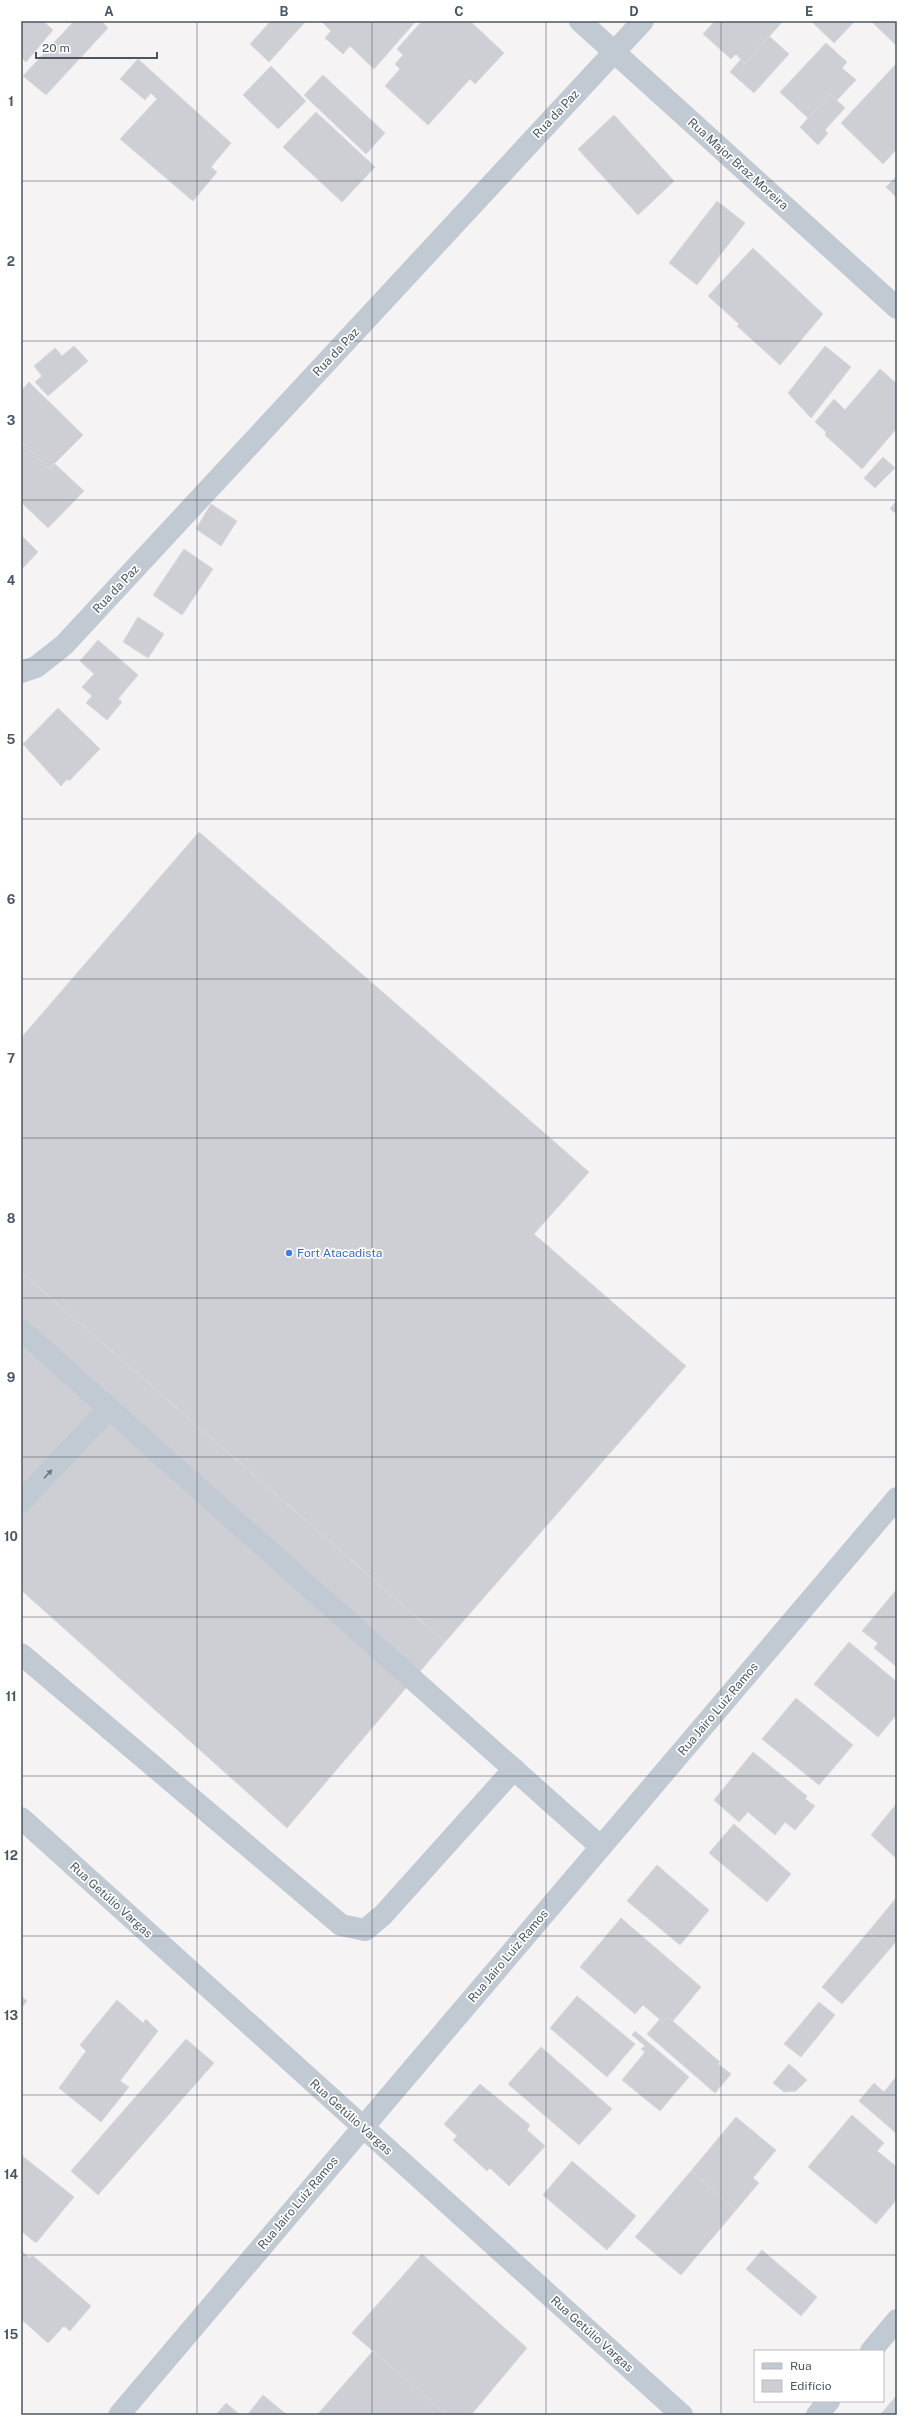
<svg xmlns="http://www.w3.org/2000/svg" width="918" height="2436" font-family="'Public Sans',sans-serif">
<rect width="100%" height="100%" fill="#f5f3f3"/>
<g fill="#cdcfd5" stroke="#d7d9de">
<polygon points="21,21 43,21 53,30 26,62 21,57"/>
<polygon points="74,21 101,21 108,28 46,95 23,76"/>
<polygon points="271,21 306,21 269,62 250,44"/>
<polygon points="321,21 416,21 374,69 350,46 343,54 325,38 331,31"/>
<polygon points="422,21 470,21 504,53 475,84 470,79 428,125 385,86 400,69 395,64 403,55 397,49"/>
<polygon points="715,21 783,21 745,64 736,54 731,59 703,34"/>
<polygon points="811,21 855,21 834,43"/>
<polygon points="871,21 897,21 897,46"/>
<polygon points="769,36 789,54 754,93 730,72 741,59 745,64"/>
<polygon points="826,43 847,62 842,68 856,80 837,100 830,94 808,118 780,92"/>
<polygon points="138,59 231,143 211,167 217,172 193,201 120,139 157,99 151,93 145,100 120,79"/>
<polygon points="897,63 897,149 883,164 841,123"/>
<polygon points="271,66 306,101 278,129 243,95"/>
<polygon points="323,75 385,133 366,154 304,95"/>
<polygon points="830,94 845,108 825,130 828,133 818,145 800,127"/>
<polygon points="316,112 375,167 342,202 283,147"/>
<polygon points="614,115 674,181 638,215 578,149"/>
<polygon points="897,176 897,198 886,187"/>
<polygon points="717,201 745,223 697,285 669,263"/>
<polygon points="753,248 823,314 780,365 737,326 739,324 708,296"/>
<polygon points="74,346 88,361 48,396 35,382 42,376 34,366 55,348 62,356"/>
<polygon points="825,346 851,367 811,418 788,393"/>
<polygon points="880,369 897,384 897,428 862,469 825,435 826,432 815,422 834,399 845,410"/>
<polygon points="29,382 83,435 49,469 21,441 21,391"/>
<polygon points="21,441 49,469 55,464 84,491 48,528 21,502"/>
<polygon points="883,457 895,468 875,488 864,478"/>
<polygon points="897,500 897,514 890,509"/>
<polygon points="211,504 237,521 221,546 196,529"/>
<polygon points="21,535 38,552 21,570"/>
<polygon points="184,549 213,569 182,615 153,595"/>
<polygon points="138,617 164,634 148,658 123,642"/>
<polygon points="98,640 138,675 118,699 122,702 107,720 86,703 92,696 82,687 94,674 80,661"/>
<polygon points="58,708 100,749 69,781 67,779 61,786 23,744"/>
<polygon points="199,832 589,1172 534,1234 686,1366 445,1642 21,1272 21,1038"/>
<polygon points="21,1272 445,1642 287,1828 21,1590"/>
<polygon points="897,1589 897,1667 874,1648 878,1643 862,1631"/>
<polygon points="849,1642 897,1682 897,1714 878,1737 814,1684"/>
<polygon points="796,1698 853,1745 819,1785 762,1739"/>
<polygon points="753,1752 807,1796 805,1799 815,1806 795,1830 785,1822 775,1835 748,1812 739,1822 714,1800"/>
<polygon points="897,1803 897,1859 871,1835"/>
<polygon points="734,1824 791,1874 767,1902 709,1853"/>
<polygon points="657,1865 709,1910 680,1945 627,1901"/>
<polygon points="897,1897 897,1940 889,1950 868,1932"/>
<polygon points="621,1918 701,1987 673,2021 668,2017 663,2022 643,2005 635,2014 580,1967"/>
<polygon points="868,1932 889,1950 842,2004 822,1987"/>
<polygon points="21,1996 27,2001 21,2008"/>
<polygon points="577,1996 635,2044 607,2077 550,2028"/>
<polygon points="117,2000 143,2023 146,2019 158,2031 120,2081 129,2087 101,2122 59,2088 86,2051 80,2045"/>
<polygon points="819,2002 835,2015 801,2057 784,2044"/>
<polygon points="668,2017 720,2062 718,2064 731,2074 715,2093 647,2034 660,2019 663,2022"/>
<polygon points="635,2031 689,2077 660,2111 622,2080 645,2052 641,2049 645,2046 632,2035"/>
<polygon points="186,2039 214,2063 98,2195 71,2171"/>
<polygon points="541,2047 612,2109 579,2145 508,2084"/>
<polygon points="789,2064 807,2080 796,2091 784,2092 773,2083"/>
<polygon points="896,2077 897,2078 897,2134 859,2101 874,2083 884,2092"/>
<polygon points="480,2084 530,2125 527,2130 545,2146 509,2186 490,2168 487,2171 453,2140 457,2136 444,2124"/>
<polygon points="852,2115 884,2143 877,2151 897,2167 897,2199 876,2224 808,2167"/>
<polygon points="736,2117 776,2150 753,2178 759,2183 736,2210 691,2171"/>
<polygon points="21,2155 74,2197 36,2243 21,2231"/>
<polygon points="572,2161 636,2216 607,2250 543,2195"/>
<polygon points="691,2171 736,2210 681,2275 635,2237"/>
<polygon points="762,2250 817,2297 801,2316 746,2269"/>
<polygon points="21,2251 30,2258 32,2255 91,2306 70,2331 64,2326 48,2343 21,2319"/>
<polygon points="422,2254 527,2348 471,2415 447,2415 352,2333"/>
<polygon points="373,2351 447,2415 317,2415"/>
<polygon points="263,2395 287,2415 247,2415"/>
<polygon points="897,2395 897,2415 880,2415"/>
<polygon points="226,2403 240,2415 216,2415"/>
</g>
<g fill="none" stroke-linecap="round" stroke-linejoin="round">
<g stroke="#c1cad2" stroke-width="22">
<polyline points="580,21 897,308"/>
<polyline points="21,672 36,667 64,645 643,21"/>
<polyline points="21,1330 601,1847"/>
<polyline points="21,1502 109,1408"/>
<polyline points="21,1654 341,1925 365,1930 383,1915 514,1769"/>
<polyline points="21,1818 682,2415"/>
<polyline points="871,2351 897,2320"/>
<polyline points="119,2415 897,1498"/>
<polyline points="817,2415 829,2401"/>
</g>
</g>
<defs><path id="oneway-solid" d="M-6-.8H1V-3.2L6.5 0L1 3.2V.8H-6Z"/></defs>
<use fill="#6e7983" href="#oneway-solid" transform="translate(48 1474) rotate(-47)"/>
<path fill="none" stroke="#4a5661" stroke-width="1" stroke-opacity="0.55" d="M197,21V2415M372,21V2415M546,21V2415M721,21V2415M21,181H897M21,341H897M21,500H897M21,660H897M21,819H897M21,979H897M21,1138H897M21,1298H897M21,1457H897M21,1617H897M21,1776H897M21,1936H897M21,2095H897M21,2255H897"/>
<circle fill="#3f7fe0" stroke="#fff" stroke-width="1.5" cx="289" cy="1253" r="4"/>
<g text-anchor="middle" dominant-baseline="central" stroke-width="3.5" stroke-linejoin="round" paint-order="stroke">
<g font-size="12" fill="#4a5661" stroke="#fff">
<text transform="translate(556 114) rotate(-47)">Rua da Paz</text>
<text transform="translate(738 164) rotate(42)">Rua Major Braz Moreira</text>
<text transform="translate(336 352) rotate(-47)">Rua da Paz</text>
<text transform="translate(116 589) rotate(-47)">Rua da Paz</text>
<text transform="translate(718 1709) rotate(-50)">Rua Jairo Luiz Ramos</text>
<text transform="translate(111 1900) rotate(42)">Rua Getúlio Vargas</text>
<text transform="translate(508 1956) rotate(-50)">Rua Jairo Luiz Ramos</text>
<text transform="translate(351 2117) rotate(42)">Rua Getúlio Vargas</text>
<text transform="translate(298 2203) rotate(-50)">Rua Jairo Luiz Ramos</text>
<text transform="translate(592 2334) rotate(42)">Rua Getúlio Vargas</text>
</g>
<g font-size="12" fill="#366cbe" stroke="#fff" text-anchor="start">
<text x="297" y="1253">Fort Atacadista</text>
</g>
</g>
<rect width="918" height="2436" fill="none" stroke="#ffffff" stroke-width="44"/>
<rect x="754" y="2350" width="130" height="52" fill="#ffffff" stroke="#b7bbc0"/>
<rect x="762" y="2363" width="20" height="6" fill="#c1cad2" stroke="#b7bbc0"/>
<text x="790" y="2370" font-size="12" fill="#4a5661">Rua</text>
<rect x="762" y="2380" width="20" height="12" fill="#cdcfd5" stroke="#b7bbc0"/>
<text x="790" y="2390" font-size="12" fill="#4a5661">Edifício</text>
<path d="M36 52v6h121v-6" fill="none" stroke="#4a5661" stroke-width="2"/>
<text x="42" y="52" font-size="12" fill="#4a5661" stroke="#ffffff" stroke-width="3" paint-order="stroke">20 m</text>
<rect x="22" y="22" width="874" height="2392" fill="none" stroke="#4a5661" stroke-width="1.5"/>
<g font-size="13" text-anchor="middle" font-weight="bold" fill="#4a5661">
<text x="109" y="16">A</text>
<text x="284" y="16">B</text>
<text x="459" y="16">C</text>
<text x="634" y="16">D</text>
<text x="809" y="16">E</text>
<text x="11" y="106">1</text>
<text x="11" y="266">2</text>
<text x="11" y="425">3</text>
<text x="11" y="585">4</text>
<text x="11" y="744">5</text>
<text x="11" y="904">6</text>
<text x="11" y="1063">7</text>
<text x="11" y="1223">8</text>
<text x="11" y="1382">9</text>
<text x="11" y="1541">10</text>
<text x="11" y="1701">11</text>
<text x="11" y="1860">12</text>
<text x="11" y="2020">13</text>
<text x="11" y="2179">14</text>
<text x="11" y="2339">15</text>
</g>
</svg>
